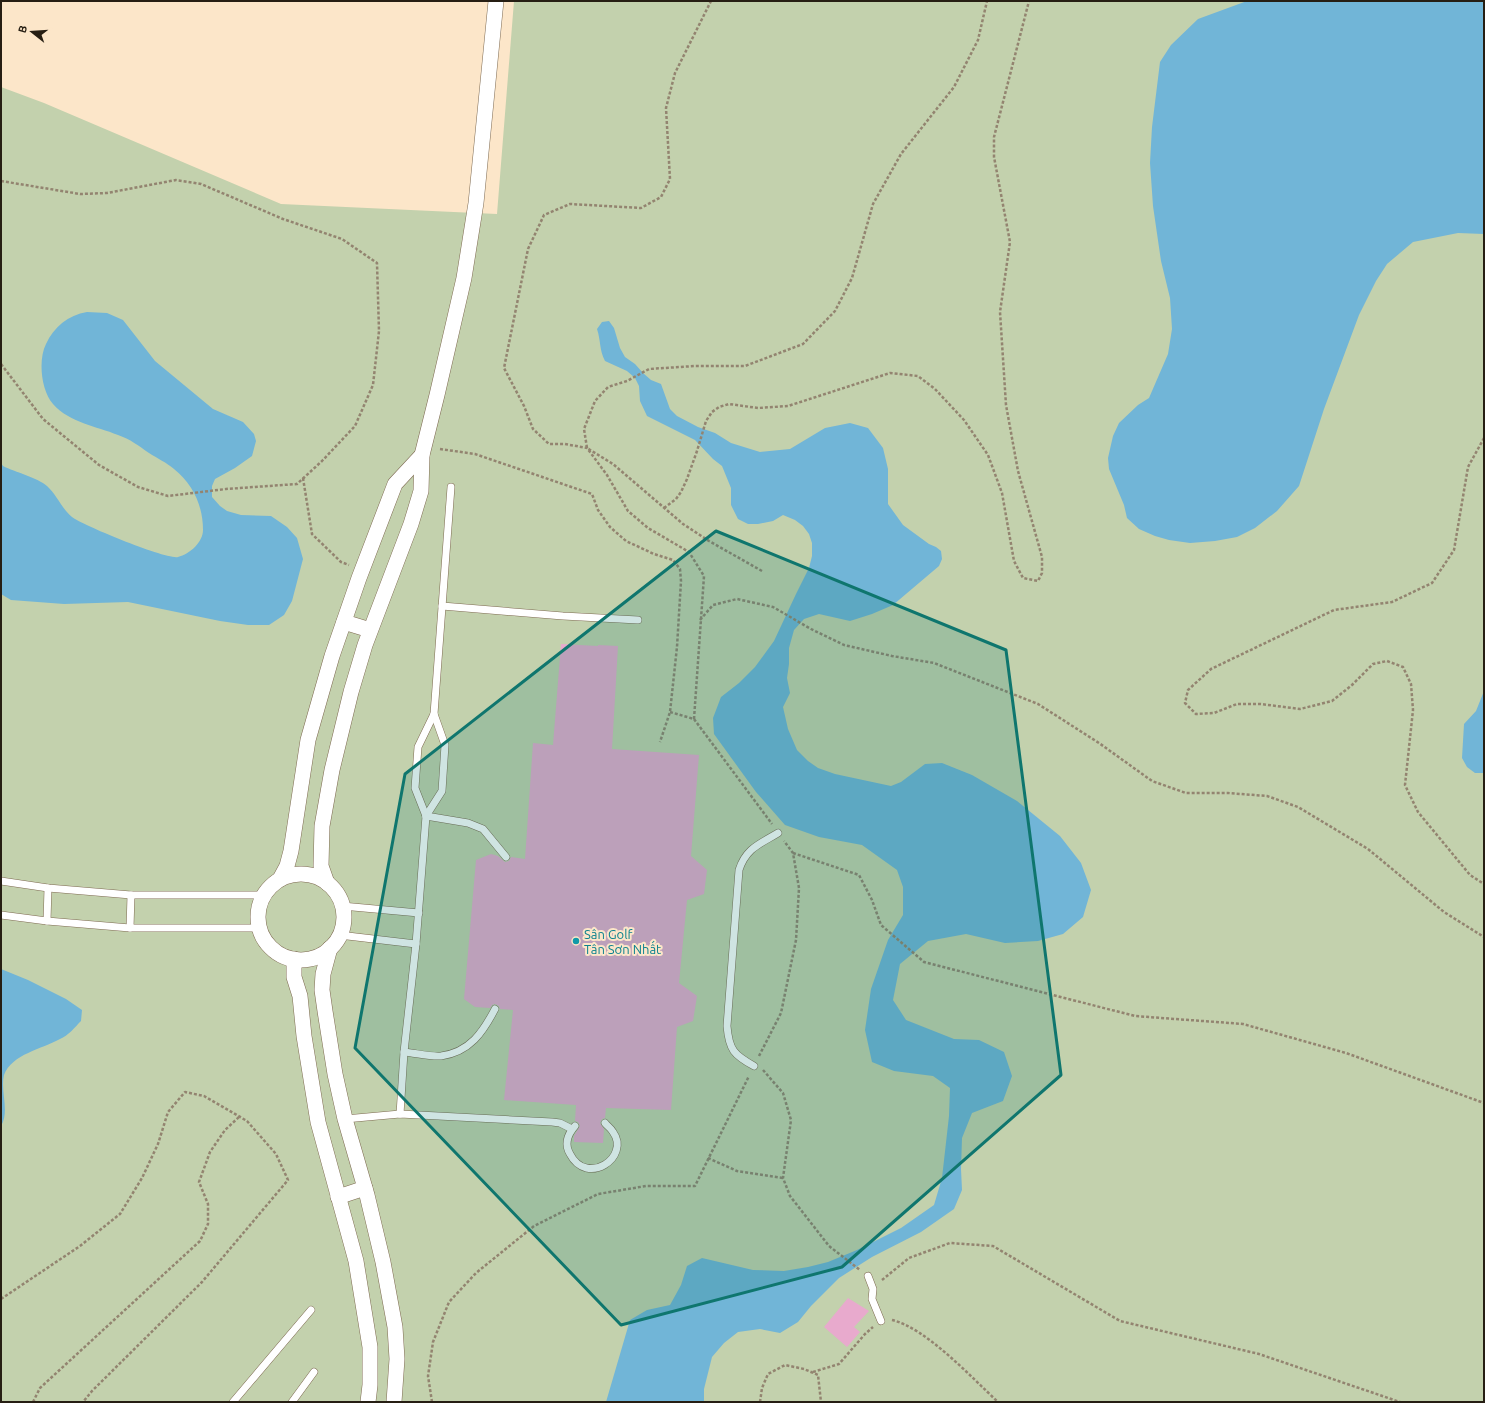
<svg xmlns="http://www.w3.org/2000/svg" width="1485" height="1403" font-family="Ubuntu,sans-serif">
<rect width="100%" height="100%" fill="#fce6c9"/>
<polygon fill="#c3d1ad" points="514,1 1484,1 1484,1402 1,1402 1,87 44,103 281,204 497,214"/>
<g fill="#71b5d7">
<polygon points="1247,1 1484,1 1484,234 1458,233 1413,242 1387,264 1376,281 1359,315 1324,409 1299,486 1277,511 1255,528 1237,537 1215,541 1190,543 1169,540 1155,536 1139,529 1127,518 1124,505 1109,469 1108,458 1113,436 1119,423 1138,405 1149,398 1168,354 1172,329 1170,298 1161,261 1153,206 1150,163 1152,127 1160,62 1171,45 1198,19"/>
<path d="M87,312L107,313L123,320L155,361L213,409L243,422L254,434L256,441L252,456L235,468L215,479L212,486V497L220,506L227,511L241,515L271,516L287,527L297,538L303,559L292,601L284,615L269,625H248L220,621L128,602L64,604L11,600L1,594V463L3,466C15,472 38,478 47,486C57,495 62,509 72,517C82,525 167,560 178,557C190,554 203,542 203,530C203,506 193,484 174,469C167,463 157,458 149,453C139,446 130,439 118,435C96,426 70,423 53,404C41,390 38,360 46,344C54,327 68,315 87,312Z"/>
<path d="M609,321L614,328L620,348L625,357L635,364L643,373L651,380L661,384L670,409L677,416L698,427L715,433L731,443L760,452L790,449L825,428L850,423L868,428L883,448L888,469V504L903,525L929,544L936,547L941,551L942,559L939,566L893,605L872,614L850,621L819,614L804,619L794,630L789,648V664L787,678L790,693L783,707L788,729L797,750L808,761L818,768L835,774L891,786L901,782L925,764L942,763L972,775L1017,801L1060,836L1081,863L1091,890L1083,917L1063,934L1038,941L1005,943L966,934L928,941L900,964L893,1000L906,1020L954,1039L979,1040L1004,1052L1012,1076L1003,1101L972,1113L962,1138L961,1169L962,1190L954,1209L921,1232L872,1257L839,1278L811,1306L798,1322L780,1333L760,1329L738,1332L724,1343L712,1357L704,1389V1402H606L630,1320L647,1310L670,1305L681,1285L687,1266L702,1258L753,1270L784,1271L808,1267L828,1262L857,1250L901,1228L934,1205L942,1178L949,1116L950,1088L933,1076L894,1071L872,1062L865,1030L871,989L888,940L903,915V887L897,870L862,845L819,837L785,825L756,792L714,734L713,718L721,697L739,683L755,667L774,641L796,594L809,568L812,556V543L809,534L803,526L795,520L783,515L773,521L758,524H748L738,519L731,505V488L722,466L713,459L695,440L647,416L640,401L639,386L635,378L627,371L605,361C599,349 601,341 597,329L602,322Z"/>
<polygon points="1484,691 1484,773 1475,773 1467,767 1462,758 1464,724 1476,711"/>
<path d="M1,969L28,980L66,999L82,1010L81,1021C75,1027 68,1036 60,1039C42,1049 12,1054 4,1075C0,1091 10,1111 1,1126Z"/>
</g>
<g fill="#e8aacd">
<polygon points="561,644 598,646 598,645 618,646 612,749 699,755 691,856 707,870 704,894 687,900 679,983 697,996 693,1021 677,1027 671,1110 606,1108 605,1118 602,1119 600,1123 604,1129 603,1143 574,1142 574,1136 580,1126 578,1122 575,1121 576,1105 504,1100 513,1010 500,1009 499,1006 495,1004 492,1005 490,1008 475,1007 464,999 476,860 491,854 498,856 505,862 509,861 511,857 525,859 533,743 553,745"/>
<polygon points="848,1298 869,1311 854,1327 860,1332 847,1347 824,1327"/>
</g>
<g fill="none" stroke-linecap="round" stroke-linejoin="round">
<defs>
<g id="lane">
<polyline points="442,606 563,616 638,620"/>
<polyline points="426,816 442,791 445,745 434,714"/>
<polyline points="426,816 468,823 483,829 506,857"/>
<polyline points="1,881 48,888 131,895 263,895"/>
<polyline points="342,906 419,913"/>
<polyline points="1,915 47,921 130,928 259,928"/>
<polyline points="47,921 48,888"/>
<polyline points="130,928 131,895"/>
<polyline points="339,935 416,944"/>
<path d="M404,1052C415,1053 431,1057 441,1056C470,1052 483,1032 495,1009"/>
<path d="M754,1066C734,1055 729,1050 727,1026L739,870C746,848 760,844 778,833"/>
<polyline points="400,1114 404,1052 416,944 426,816 415,788 418,747 434,714 451,487"/>
<polyline points="345,1119 400,1114 552,1122 560,1123 572,1129"/>
<path d="M575,1126C568,1134 564,1144 570,1154C587,1187 631,1157 613,1132C611,1128 607,1126 605,1123"/>
<polyline points="868,1276 873,1289 872,1299 881,1321"/>
<polyline points="233,1402 311,1310"/>
<polyline points="292,1402 314,1372"/>
</g>
<g id="street">
<polyline points="344,622 370,630"/>
<circle cx="301" cy="917" r="43"/>
<polyline points="280,879 287,866 291,851 308,740 332,656 359,578 395,484 422,455"/>
<polyline points="327,883 321,866 322,826 332,770 351,692 365,645 411,524 421,491 422,455 437,395 464,278 476,203 496,1"/>
<polyline points="330,948 323,974 322,990 325,1011 335,1074 345,1119 367,1195 383,1262 395,1327 397,1359 394,1402"/>
<polyline points="294,959 294,977 300,996 304,1036 318,1122 356,1261 370,1347 370,1385 368,1402"/>
<polyline points="338,1197 365,1188"/>
</g>
</defs>
<use href="#lane" stroke="#7e6a51" stroke-width="8"/>
<use href="#street" stroke="#7e6a51" stroke-width="16"/>
<g stroke="#938470" stroke-width="2.5" stroke-dasharray="3 2" stroke-linecap="butt">
<polyline points="1,181 80,194 107,193 176,180 201,184 283,219 342,239 377,263 379,331 373,385 355,426 322,461 297,484 226,489 168,496 138,487 99,465 43,419 1,364"/>
<polyline points="1484,438 1468,467 1454,550 1432,583 1392,602 1334,610 1211,669 1188,690 1185,703 1196,714 1214,713 1237,704 1261,704 1300,709 1332,701 1352,685 1373,664 1387,661 1403,667 1411,684 1413,710 1405,785 1418,812 1470,875 1484,884"/>
<polyline points="440,449 475,454 592,494 598,510 610,527 626,541 654,554 673,560 680,569 681,581 677,647 670,712 660,742"/>
<polyline points="303,478 312,534 341,562 349,565"/>
<polyline points="664,508 676,499 681,492 687,479 697,451 706,421 712,412 719,407 729,404 758,408 788,406 890,373 918,376 935,389 964,420 988,455 1002,493 1014,561 1023,578 1038,581 1042,573 1042,557 1018,471 1006,405 1000,312 1010,242 994,157 994,137 1029,1"/>
<polyline points="762,571 709,541 683,524 613,464 587,448 584,429 595,401 608,387 627,381 649,369 695,366 745,366 803,344 835,311 852,278 873,204 901,154 954,87 978,40 987,1"/>
<polyline points="700,620 713,605 737,599 773,607 811,629 844,645 892,656 934,663 1038,704 1099,743 1152,781 1186,793 1228,793 1267,796 1298,807 1368,849 1444,912 1484,937"/>
<polyline points="670,712 694,719 772,824"/>
<polyline points="694,719 704,576 689,552 648,528 628,511 607,475 587,448 565,444 549,444 533,429 524,406 504,368 528,249 544,215 570,204 641,208 661,197 670,179 666,108 675,73 711,1"/>
<polyline points="793,853 859,875 872,900 881,925 924,962 1135,1016 1243,1024 1346,1053 1484,1103"/>
<polyline points="759,1056 781,1013 796,940 799,888 793,853 784,841"/>
<polyline points="763,1070 783,1093 791,1120 783,1178 790,1196 829,1246 860,1270"/>
<polyline points="708,1158 737,1171 783,1178"/>
<polyline points="882,1280 909,1258 950,1243 993,1246 1120,1321 1259,1354 1400,1402"/>
<polyline points="1,1299 80,1246 120,1214 142,1178 158,1144 168,1112 185,1092 204,1096 247,1121 276,1154 288,1180 202,1282 92,1391 83,1402"/>
<path d="M892,1320C926,1328 971,1377 998,1402"/>
<polyline points="813,1372 839,1364 865,1334 873,1327"/>
<polyline points="33,1402 40,1388 200,1241 208,1224 208,1204 199,1182 210,1152 225,1130 239,1117"/>
<polyline points="432,1402 428,1376 433,1342 449,1302 476,1273 534,1226 598,1194 646,1186 695,1186 749,1076"/>
<polyline points="760,1402 762,1388 768,1374 785,1365 804,1369 818,1375 821,1402"/>
</g>
<use href="#lane" stroke="#fff" stroke-width="7"/>
<use href="#street" stroke="#fff" stroke-width="15"/>
</g>
<path fill="#0f766e" fill-opacity="0.2" stroke="#0f766e" stroke-width="3" stroke-linejoin="round" d="M716,531L1006,650L1061,1075L842,1267L621,1325L355,1048L405,774Z"/>
<circle fill="#0f9aa8" stroke="#fce6c9" stroke-width="1.5" cx="576" cy="941" r="4"/>
<g text-anchor="middle" dominant-baseline="central" stroke-width="4" stroke-linejoin="round" paint-order="stroke">
<g font-size="13" fill="#0d838f" stroke="#fce6c9" text-anchor="start">
<text x="584" y="934">Sân Golf<tspan x="584" dy="15">Tân Sơn Nhất</tspan></text>
</g>
</g>
<rect width="1485" height="1403" fill="none" stroke="#261e13" stroke-width="4"/>
<g transform="translate(32 32) rotate(287)" stroke="#fce6c9" stroke-width="3" paint-order="stroke">
<path d="M0-3L7 15L0 10L-7 15Z" fill="#261e13"/>
<text y="-6" font-size="11" font-weight="bold" text-anchor="middle" fill="#261e13">B</text>
</g>
</svg>
